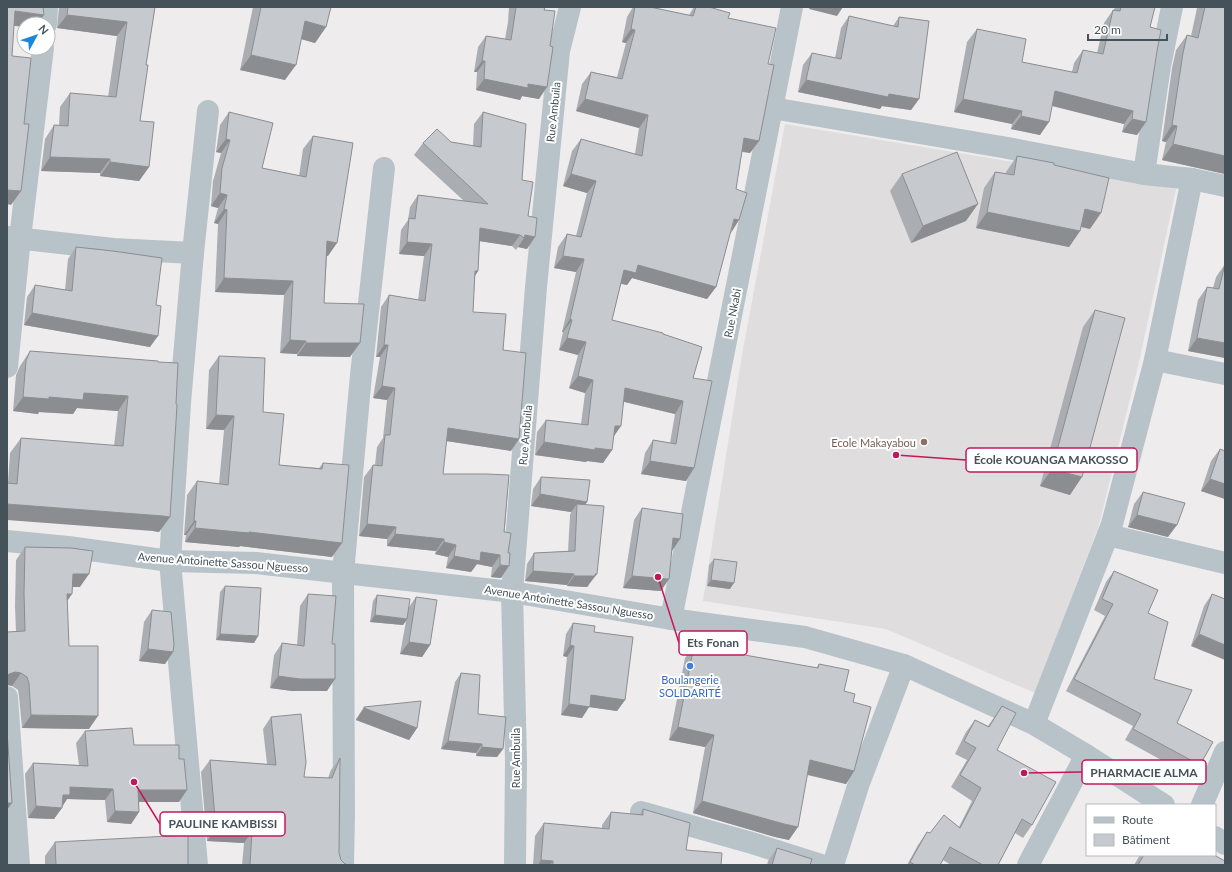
<svg xmlns="http://www.w3.org/2000/svg" width="1232" height="872" font-family="Lato,sans-serif">
<rect width="100%" height="100%" fill="#efeced"/>
<polygon fill="#e0ddde" points="785,124 1176,189 1140,358 1099,525 1035,693 886,629 703,601 742,355"/>
<g fill="none" stroke-linecap="round" stroke-linejoin="round">
<g stroke="#b7c3c9" stroke-width="22">
<polyline points="46,24 47,7"/>
<polyline points="772,108 1002,147 1144,174 1192,179 1225,186"/>
<polyline points="1144,174 1160,66 1172,7"/>
<polyline points="7,237 113,249 193,253"/>
<polyline points="1155,360 1225,374"/>
<polyline points="7,367 20,238 43,48"/>
<polyline points="1108,535 1225,563"/>
<polyline points="671,619 792,7"/>
<polyline points="7,697 19,865"/>
<polyline points="1034,724 1112,524 1155,360 1192,179"/>
<polyline points="1202,805 1225,752"/>
<polyline points="641,812 752,843 821,865"/>
<polyline points="197,865 170,561 180,403 193,253 208,111"/>
<polyline points="343,865 344,814 343,573 361,375 384,168"/>
<polyline points="515,865 516,761 512,592 536,287 559,51 570,7"/>
<polyline points="833,865 859,783 904,665"/>
<polyline points="1028,865 1086,755"/>
</g>
<g stroke="#b7c3c9" stroke-width="22">
<polyline points="7,541 68,547 170,561 256,563 512,592 671,619 805,637 904,665 1034,724 1086,755 1164,805"/>
<polyline points="1215,837 1225,844"/>
</g>
</g>
<g fill="#aaaeb2">
<polygon points="59,7 155,7 146,65 140,121 149,167 139,181 100,176 100,173 41,171 45,139 54,125 59,125 60,107 70,93 108,97 117,36 57,28"/>
<polygon points="253,7 331,7 326,27 315,43 301,39 285,80 240,70"/>
<polygon points="509,7 545,7 544,10 539,99 522,96 520,100 476,90 477,72 474,72 478,47 486,36 505,39 508,22"/>
<polygon points="633,7 650,7 689,15 694,7 709,7 728,18 768,64 759,141 750,153 742,152 736,189 730,233 716,287 707,299 632,278 627,285 621,284 612,320 663,334 693,378 694,468 686,481 641,474 645,453 653,440 670,443 675,414 624,402 613,437 612,450 603,463 587,461 586,462 535,455 537,432 546,420 581,424 585,393 569,388 578,355 559,350 563,332 562,332 576,272 554,268 558,247 567,234 576,236 587,193 563,186 572,151 581,139 635,154 639,128 576,111 582,84 591,72 617,77 626,43 622,42 627,17"/>
<polygon points="1115,7 1155,7 1150,27 1137,135 1122,132 1124,124 1052,106 1040,135 1011,129 1012,124 954,112 967,42 977,29 1022,62 1072,72 1074,63 1083,50 1097,53 1104,23 1113,10 1114,10"/>
<polygon points="1198,7 1225,7 1225,174 1162,160 1166,142 1162,141 1172,68 1176,50 1187,35 1191,36 1197,8"/>
<polygon points="849,16 893,26 899,17 919,99 911,110 882,106 880,109 798,92 803,65 812,53 835,58 841,28"/>
<polygon points="229,112 262,168 299,176 303,149 313,136 328,256 327,256 324,303 350,357 297,356 297,354 280,353 284,295 215,292 218,224 214,223 218,208 211,206 213,181 221,153 216,152 220,125"/>
<polygon points="483,112 522,180 528,216 527,249 518,247 516,250 512,246 480,241 478,271 475,276 473,312 503,350 511,451 446,441 443,474 509,475 501,578 491,577 492,567 477,564 471,572 446,568 448,557 435,554 436,551 387,546 387,539 359,536 364,477 373,465 375,465 377,447 383,438 387,400 373,398 380,357 376,357 381,307 389,295 418,300 424,256 399,254 401,230 408,220 410,207 418,195 464,201 414,155 423,143 451,142 473,146 474,124"/>
<polygon points="1017,156 1054,165 1090,229 1081,227 1080,231 1069,247 976,228 984,188 995,172 1006,174 1006,172"/>
<polygon points="902,174 966,221 911,243 890,191"/>
<polygon points="76,247 113,251 150,347 24,325 27,297 35,285 65,290 68,259"/>
<polygon points="1225,264 1225,358 1188,351 1198,300 1207,287 1213,288 1216,277"/>
<polygon points="1095,310 1070,495 1040,486 1083,327"/>
<polygon points="30,351 158,361 170,517 159,532 153,531 8,483 10,453 21,438 114,446 118,411 77,408 73,414 39,412 38,414 13,411 16,375 20,366"/>
<polygon points="219,356 263,412 279,465 319,468 323,463 332,557 240,546 239,547 185,542 186,535 184,535 187,495 197,481 219,484 224,430 206,429 209,370"/>
<polygon points="1220,449 1225,499 1201,491 1211,461"/>
<polygon points="541,477 587,502 585,505 589,585 587,587 567,586 567,585 525,581 527,564 534,553 568,551 570,515 571,512 531,506 533,489"/>
<polygon points="1143,492 1168,537 1128,527 1134,504"/>
<polygon points="642,508 680,539 672,550 661,591 623,588 634,520"/>
<polygon points="25,547 80,587 73,587 67,602 69,646 89,729 22,728 19,696 18,690 12,686 16,632 15,606 16,560"/>
<polygon points="714,559 730,589 707,586 709,565"/>
<polygon points="1114,571 1148,613 1154,679 1200,765 1192,777 1125,740 1133,726 1066,691 1105,616 1094,610 1106,582"/>
<polygon points="225,586 258,636 254,643 216,640 220,592"/>
<polygon points="308,594 332,644 327,691 292,691 270,688 274,655 282,643 297,645 300,606"/>
<polygon points="1212,594 1225,599 1191,646 1204,606"/>
<polygon points="377,595 409,607 416,597 430,645 422,657 400,654 406,621 403,625 370,622 373,601"/>
<polygon points="152,610 173,652 165,664 139,661 144,622"/>
<polygon points="573,623 594,632 625,700 617,711 589,707 582,718 561,715 567,657 563,656 566,634"/>
<polygon points="694,646 816,668 819,664 844,691 853,702 854,771 846,784 807,775 789,840 775,837 693,813 705,747 669,740 685,658"/>
<polygon points="461,673 478,714 503,749 497,757 476,756 476,753 441,749 455,682"/>
<polygon points="1002,706 997,750 1032,825 1023,838 1015,833 998,865 951,865 943,860 940,865 907,865 918,845 927,832 930,833 959,827 972,801 951,787 967,760 955,754 966,732 975,720 988,726"/>
<polygon points="364,707 417,728 409,740 356,720 356,719"/>
<polygon points="271,717 304,777 328,778 331,770 340,758 339,853 341,860 345,864 349,865 242,865 244,843 207,841 201,772 210,760 267,764 263,729"/>
<polygon points="85,731 134,745 179,802 139,802 139,812 131,824 107,822 105,800 67,799 54,819 28,818 25,774 33,763 79,765 76,743"/>
<polygon points="643,809 686,850 721,865 533,865 535,836 544,823 602,828 602,825 611,812 639,815"/>
<polygon points="55,842 188,865 45,865 45,856"/>
<polygon points="777,848 810,865 767,865 768,861"/>
<polygon points="1140,855 1214,855 1225,865 1134,865"/>
</g>
<g fill="#8b8d91">
<polygon points="810,7 843,7 837,16 809,9"/>
<polygon points="15,11 44,15 38,24 24,24 24,27 7,25"/>
<polygon points="67,15 127,22 117,36 57,28"/>
<polygon points="305,21 326,27 315,43 294,37"/>
<polygon points="631,29 635,30 626,43 622,42"/>
<polygon points="251,55 296,65 285,80 240,70"/>
<polygon points="482,61 485,61 477,72 474,72"/>
<polygon points="484,79 528,84 547,87 539,99 522,96 520,100 476,90"/>
<polygon points="806,80 889,94 919,99 911,110 882,106 880,109 798,92"/>
<polygon points="1055,91 1133,111 1124,124 1045,104"/>
<polygon points="585,99 648,115 639,128 576,111"/>
<polygon points="963,99 1022,111 1012,124 954,112"/>
<polygon points="1021,116 1049,122 1040,135 1011,129"/>
<polygon points="1132,119 1146,122 1137,135 1122,132"/>
<polygon points="1172,125 1177,126 1166,142 1162,141"/>
<polygon points="744,138 759,141 750,153 735,150"/>
<polygon points="226,139 230,140 221,153 216,152"/>
<polygon points="1173,144 1225,156 1225,174 1162,160"/>
<polygon points="50,157 110,159 100,173 41,171"/>
<polygon points="110,162 149,167 139,181 100,176"/>
<polygon points="571,174 596,181 587,193 563,186"/>
<polygon points="7,190 21,191 11,205 7,204"/>
<polygon points="220,193 227,195 218,208 211,206"/>
<polygon points="978,204 966,221 911,243 923,226"/>
<polygon points="224,209 227,210 218,224 214,223"/>
<polygon points="1085,209 1101,213 1090,229 1074,225"/>
<polygon points="987,212 1080,231 1069,247 976,228"/>
<polygon points="734,219 739,220 731,233"/>
<polygon points="480,228 520,235 512,246 472,240"/>
<polygon points="525,235 535,237 527,249 518,247 524,238"/>
<polygon points="327,241 337,243 328,256 318,254"/>
<polygon points="407,242 432,244 424,256 399,254"/>
<polygon points="563,256 584,259 576,272 554,268"/>
<polygon points="638,265 716,287 707,299 632,278 627,285 615,282 624,270"/>
<polygon points="475,271 478,271 470,283"/>
<polygon points="224,278 293,281 284,295 215,292"/>
<polygon points="32,313 158,336 150,347 24,325"/>
<polygon points="570,319 572,320 563,332 562,332"/>
<polygon points="567,338 586,342 578,355 559,350"/>
<polygon points="1197,338 1225,343 1225,358 1188,351"/>
<polygon points="290,340 306,341 297,354 280,353"/>
<polygon points="306,343 360,343 350,357 297,356"/>
<polygon points="384,345 388,345 380,357 376,357"/>
<polygon points="578,376 593,380 585,393 569,388"/>
<polygon points="382,386 395,388 387,400 373,398"/>
<polygon points="625,388 683,401 675,414 617,400"/>
<polygon points="84,393 128,396 118,411 77,408 73,414 39,412 38,414 13,411 23,397 49,397"/>
<polygon points="216,415 234,416 224,430 206,429"/>
<polygon points="615,426 621,426 612,439"/>
<polygon points="448,428 519,439 511,451 440,440"/>
<polygon points="544,442 612,450 603,463 587,461 586,462 535,455"/>
<polygon points="650,461 694,468 686,481 641,474"/>
<polygon points="1052,469 1082,477 1070,495 1040,486"/>
<polygon points="1210,479 1225,484 1225,499 1201,491"/>
<polygon points="540,494 587,502 579,514 577,504 571,512 531,506"/>
<polygon points="7,504 163,516 170,517 159,532 153,531 7,520"/>
<polygon points="1137,515 1177,525 1168,537 1128,527"/>
<polygon points="194,521 196,521 186,535 184,535"/>
<polygon points="367,524 396,527 387,539 359,536"/>
<polygon points="195,528 249,532 342,543 332,557 240,546 239,547 185,542"/>
<polygon points="395,534 444,539 436,551 387,546"/>
<polygon points="673,538 680,539 672,551"/>
<polygon points="444,542 456,545 448,557 435,554"/>
<polygon points="481,552 500,555 492,567 477,564 471,572 446,568 454,556"/>
<polygon points="500,565 509,566 501,578 491,577"/>
<polygon points="533,571 574,574 567,585 525,581"/>
<polygon points="73,574 89,574 80,587 64,587"/>
<polygon points="595,574 597,574 587,587 567,586 574,576"/>
<polygon points="632,576 669,579 661,591 623,588"/>
<polygon points="711,580 734,583 730,589 707,586"/>
<polygon points="67,594 72,594 63,607"/>
<polygon points="375,615 407,619 403,625 370,622"/>
<polygon points="220,634 258,636 254,643 216,640"/>
<polygon points="1199,634 1225,645 1225,660 1191,646"/>
<polygon points="409,642 430,645 422,657 400,654"/>
<polygon points="570,645 574,646 567,657 563,656"/>
<polygon points="148,649 173,652 165,664 139,661"/>
<polygon points="15,672 21,673 12,686 7,685 7,676 9,674"/>
<polygon points="278,676 335,679 327,691 292,691 270,688"/>
<polygon points="591,695 625,700 617,711 589,707 582,718 561,715 569,704"/>
<polygon points="364,708 417,728 409,740 356,720"/>
<polygon points="31,715 98,716 89,729 22,728"/>
<polygon points="678,727 714,735 705,747 669,740"/>
<polygon points="448,741 482,744 476,753 441,749"/>
<polygon points="482,747 503,749 497,757 476,756"/>
<polygon points="810,760 854,771 846,784 801,773"/>
<polygon points="70,787 113,789 105,800 67,799 62,807 63,795"/>
<polygon points="138,790 187,790 179,802 130,802"/>
<polygon points="702,801 798,827 789,840 775,837 693,813"/>
<polygon points="7,803 12,803 7,810"/>
<polygon points="36,806 62,808 54,819 28,818"/>
<polygon points="115,811 139,812 131,824 107,822"/>
<polygon points="216,829 252,831 244,843 207,841"/>
<polygon points="541,860 553,861 550,865 538,865"/>
</g>
<g fill="#c6cacf" stroke="#8b8d91">
<polygon points="7,7 43,7 44,15 15,11 12,56 31,58 24,124 29,124 21,191 7,190"/>
<polygon points="68,7 155,7 146,65 148,65 140,121 154,122 149,167 110,162 110,159 50,157 54,125 68,126 70,93 116,97 127,22 67,15"/>
<polygon points="261,7 331,7 326,27 305,21 296,65 251,55"/>
<polygon points="516,7 545,7 544,10 555,11 550,46 553,47 547,87 528,84 528,88 484,79 485,61 482,61 486,36 511,40"/>
<polygon points="635,7 650,7 693,16 696,7 709,7 730,13 728,18 776,28 768,64 774,65 759,141 744,138 736,189 747,193 739,220 734,219 716,287 638,265 636,273 624,270 612,320 663,333 663,334 702,347 693,378 712,381 694,468 650,461 653,440 676,444 683,401 625,388 621,426 615,426 612,450 595,448 595,450 544,442 546,420 588,425 593,380 578,376 586,342 567,338 572,320 570,319 584,259 563,256 567,234 581,237 596,181 571,174 581,139 642,156 648,115 585,99 591,72 622,79 635,30 631,29"/>
<polygon points="1121,7 1155,7 1150,27 1161,30 1157,51 1146,122 1132,119 1133,111 1055,91 1049,122 1021,116 1022,111 963,99 977,29 1026,39 1022,62 1077,73 1083,50 1103,54 1113,10 1120,11"/>
<polygon points="1205,7 1225,7 1225,156 1173,144 1177,126 1172,125 1183,53 1187,35 1198,38"/>
<polygon points="849,16 898,27 899,17 929,21 919,99 889,94 888,97 806,80 812,53 841,59"/>
<polygon points="229,112 273,123 262,168 306,177 313,136 353,143 337,243 327,241 324,303 364,304 360,343 306,343 306,341 290,340 293,281 224,278 227,210 224,209 227,195 220,193 222,168 230,140 226,139"/>
<polygon points="483,112 526,124 522,180 533,182 528,216 537,218 535,237 525,235 524,238 520,235 480,228 478,271 475,271 473,312 506,314 503,350 526,353 519,439 448,428 443,474 486,474 509,475 504,532 511,533 508,553 510,553 509,566 500,565 500,555 481,552 480,561 454,556 456,545 444,542 444,539 395,534 396,527 367,524 373,465 382,466 385,435 390,435 395,388 382,386 388,345 384,345 389,295 425,301 432,244 407,242 409,218 415,219 418,195 488,204 423,143 437,129 451,142 481,147"/>
<polygon points="957,152 978,204 923,226 902,174"/>
<polygon points="1017,156 1054,163 1054,165 1109,178 1101,213 1085,209 1080,231 987,212 995,172 1014,175"/>
<polygon points="76,247 113,251 162,258 156,305 161,306 158,336 32,313 35,285 72,291"/>
<polygon points="1225,264 1225,343 1197,338 1207,287 1219,289"/>
<polygon points="1095,310 1125,318 1082,477 1052,469"/>
<polygon points="30,351 158,361 158,362 178,363 176,404 177,405 170,517 163,516 7,504 7,483 17,484 21,438 123,446 128,396 84,393 83,400 49,397 49,399 23,397 26,361"/>
<polygon points="219,356 265,358 263,412 284,414 279,465 322,469 323,463 349,465 342,543 249,532 249,533 195,528 196,521 194,521 197,481 228,485 234,416 216,415"/>
<polygon points="1220,449 1225,451 1225,484 1210,479"/>
<polygon points="541,477 590,480 587,502 540,494"/>
<polygon points="1143,492 1185,503 1177,525 1137,515"/>
<polygon points="577,504 604,506 597,574 595,574 595,576 574,576 574,574 533,571 534,553 575,551"/>
<polygon points="642,508 683,514 680,539 673,538 669,579 632,576"/>
<polygon points="25,547 71,548 93,551 89,574 73,574 72,594 67,594 69,646 98,646 98,716 31,715 29,683 27,677 21,673 15,672 9,674 7,676 7,632 25,631 24,593"/>
<polygon points="714,559 737,562 734,583 711,580"/>
<polygon points="1114,571 1158,590 1148,613 1168,622 1154,679 1192,690 1177,723 1213,742 1200,765 1133,729 1141,714 1074,679 1113,604 1102,599"/>
<polygon points="225,586 261,588 258,636 220,634"/>
<polygon points="308,594 336,596 332,644 335,644 335,679 300,679 278,676 282,643 304,646"/>
<polygon points="1212,594 1225,599 1225,645 1199,634"/>
<polygon points="377,595 410,599 407,619 375,615"/>
<polygon points="416,597 437,600 430,645 409,642"/>
<polygon points="152,610 171,612 174,644 173,652 148,649"/>
<polygon points="573,623 595,626 594,632 633,637 625,700 591,695 590,707 569,704 574,646 570,645"/>
<polygon points="694,646 818,668 819,664 849,670 844,691 855,694 853,702 871,707 854,771 810,760 798,827 784,824 702,801 714,735 678,727"/>
<polygon points="461,673 480,675 478,714 506,717 503,749 482,747 482,744 448,741"/>
<polygon points="421,701 417,728 364,708 364,707"/>
<polygon points="1002,706 1016,713 997,750 1056,782 1032,825 1022,819 998,865 983,865 950,847 940,865 915,865 910,862 927,832 930,833 944,815 960,828 981,788 960,775 976,748 964,741 975,720 989,727"/>
<polygon points="301,714 306,762 304,777 332,778 340,758 339,853 341,860 345,864 349,865 250,865 252,831 216,829 210,760 276,765 271,717"/>
<polygon points="132,728 134,745 179,745 179,759 184,759 187,790 138,790 139,812 115,811 113,789 70,787 70,795 63,795 62,808 36,806 33,763 88,766 85,731"/>
<polygon points="7,731 12,803 7,803"/>
<polygon points="643,809 690,823 686,850 722,853 721,865 553,865 553,861 541,860 544,823 609,829 611,812 643,815"/>
<polygon points="188,835 188,865 56,865 55,842"/>
<polygon points="777,848 812,859 810,865 772,865"/>
<polygon points="1144,855 1214,855 1225,861 1225,865 1138,865"/>
</g>
<circle fill="#8d6e63" stroke="#fff" stroke-width="1.5" cx="924" cy="442" r="4"/>
<circle fill="#3f7fe0" stroke="#fff" stroke-width="1.5" cx="690" cy="666" r="4"/>
<g text-anchor="middle" dominant-baseline="central" stroke-width="4" stroke-linejoin="round" paint-order="stroke">
<g font-size="11" fill="#455259" stroke="#fff">
<text transform="translate(553 112) rotate(-84)">Rue Ambuila</text>
<text transform="translate(732 313) rotate(-79)">Rue Nkabi</text>
<text transform="translate(525 435) rotate(-85)">Rue Ambuila</text>
<text transform="translate(223 562) rotate(4)">Avenue Antoinette Sassou Nguesso</text>
<text transform="translate(569 602) rotate(9)">Avenue Antoinette Sassou Nguesso</text>
<text transform="translate(515 758) rotate(-90)">Rue Ambuila</text>
</g>
<g font-size="11" fill="#785e54" stroke="#fff" text-anchor="end">
<text x="916" y="442">Ecole Makayabou</text>
</g>
<g font-size="11" fill="#366cbe" stroke="#fff">
<text x="690" y="679">Boulangerie<tspan x="690" dy="13">SOLIDARITÉ</tspan></text>
</g>
</g>
<path fill="none" stroke="#c2185b" stroke-width="1.5" d="M896 455L966 460M658 577L679 643M1024 773L1082 772M134 782L160 824"/>
<g fill="#c2185b" stroke="#fff" stroke-width="1.5">
<circle cx="896" cy="455" r="4"/>
<circle cx="658" cy="577" r="4"/>
<circle cx="1024" cy="773" r="4"/>
<circle cx="134" cy="782" r="4"/>
</g>
<g fill="#fff" stroke="#c2185b" stroke-width="1.5">
<rect x="966" y="448" width="171" height="24" rx="4"/>
<rect x="679" y="631" width="68" height="24" rx="4"/>
<rect x="1082" y="760" width="124" height="24" rx="4"/>
<rect x="160" y="812" width="125" height="24" rx="4"/>
</g>
<g font-size="12" text-anchor="middle" font-weight="bold" fill="#455259">
<text x="1051" y="464">École KOUANGA MAKOSSO</text>
<text x="713" y="647">Ets Fonan</text>
<text x="1144" y="777">PHARMACIE ALMA</text>
<text x="223" y="828">PAULINE KAMBISSI</text>
</g>
<rect width="1232" height="872" fill="none" stroke="#455259" stroke-width="16"/>
<rect x="1086" y="804" width="130" height="52" fill="#ffffff" stroke="#b5babd"/>
<rect x="1094" y="817" width="20" height="6" fill="#b7c3c9" stroke="#b5babd"/>
<text x="1122" y="824" font-size="12" fill="#455259">Route</text>
<rect x="1094" y="834" width="20" height="12" fill="#c6cacf" stroke="#b5babd"/>
<text x="1122" y="844" font-size="12" fill="#455259">Bâtiment</text>
<g transform="translate(36 36) rotate(50)"><circle r="19" fill="#ffffff" stroke="#b5babd"/>
<path d="M0-3L7 15L0 10L-7 15Z" fill="#1a87db"/>
<text y="-6" font-size="11" font-weight="bold" text-anchor="middle" fill="#455259">N</text>
</g>
<path d="M1088 34v6h79v-6" fill="none" stroke="#455259" stroke-width="2"/>
<text x="1094" y="34" font-size="12" fill="#455259" stroke="#ffffff" stroke-width="3" paint-order="stroke">20 m</text>
</svg>
